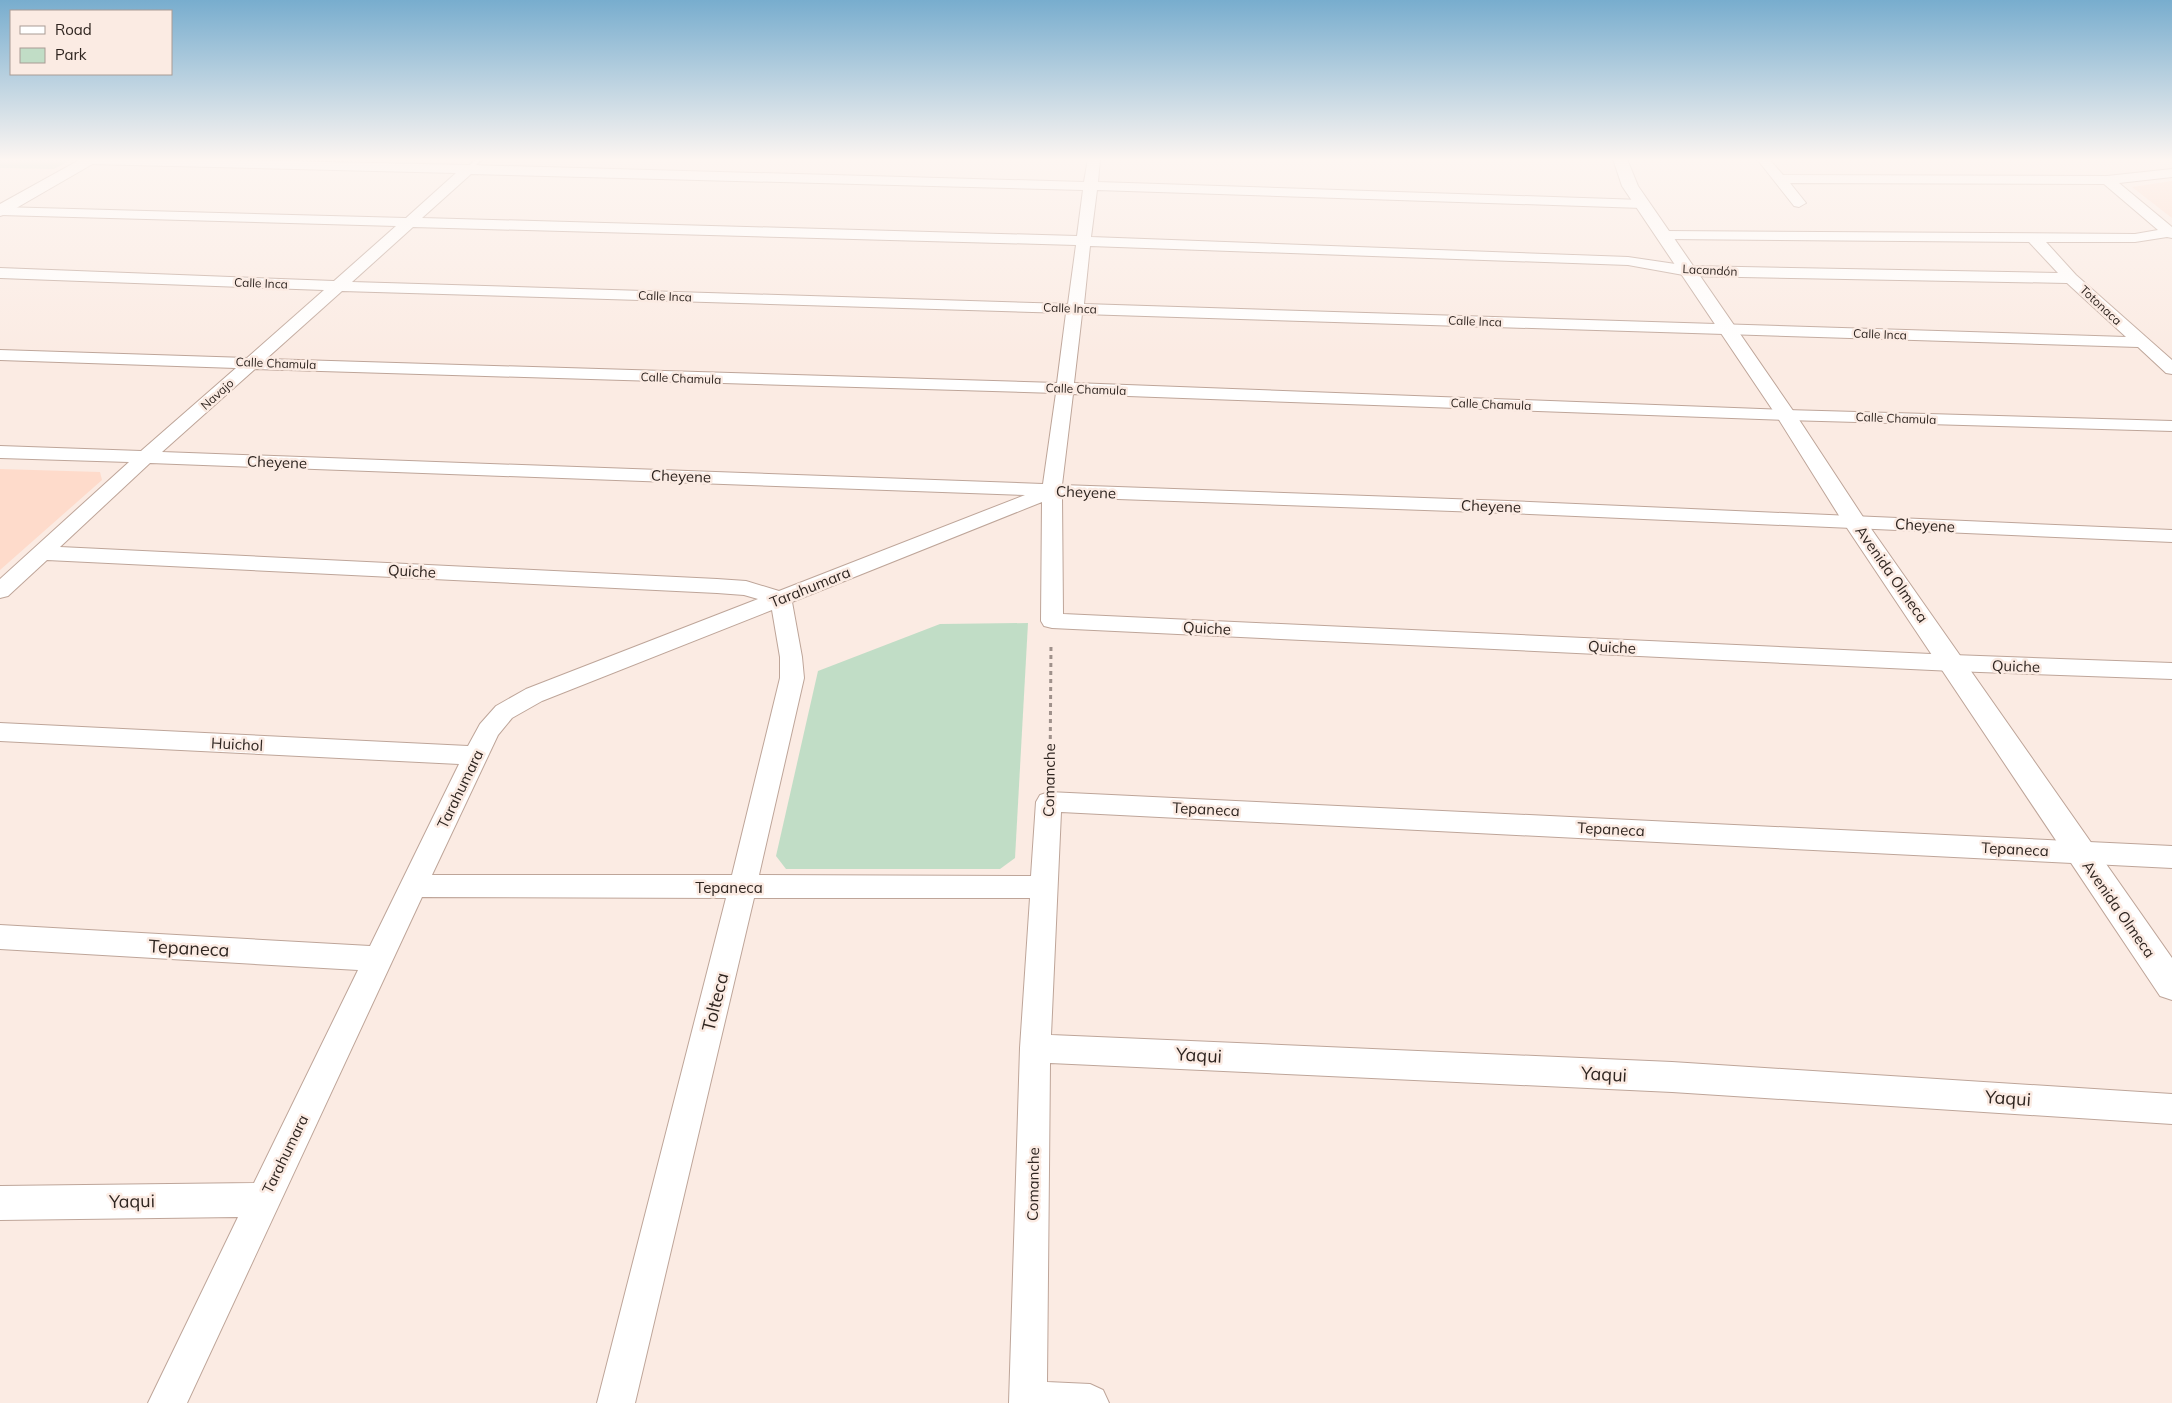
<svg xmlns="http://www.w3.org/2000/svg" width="2172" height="1403" font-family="Mulish,sans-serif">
<rect width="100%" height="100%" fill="#fbebe3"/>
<g fill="#fedbcb">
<polygon points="2172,181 2172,218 2132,187"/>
<polygon points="0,469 100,472 102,480 0,570"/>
</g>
<g fill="#c1ddc6">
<polygon points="0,159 72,159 54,169 0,168"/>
<polygon points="1028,623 1015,858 1000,869 786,869 776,856 818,671 940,624"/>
</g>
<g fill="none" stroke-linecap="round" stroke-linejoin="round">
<defs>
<polygon id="lane" points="476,159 482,159 471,170 467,170 467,168"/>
<path id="street" d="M84,159H183L469,165L1084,182L1088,159H1100L1098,182L1642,200L1649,204L1642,208L1097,190L1091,237L1628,257L1689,266L2058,273L2029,242L1665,239L1660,238L1658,235L1660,232L1665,231L2135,234L2158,230L2104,184L1790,183L1806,203L1799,207L1794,206L1757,159H1769L1783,175L2107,176L2172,169V177L2119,183L2172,227V238L2167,237L2135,242H2046L2076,275L2172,360V374L2166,373L2138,347L1082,314L1074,383L1786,410L2172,421V431L1786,420L1073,394L1062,485L1508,501L2172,530V542L1508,513L1062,497L1063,614L1953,655L2172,663V679L1953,671L1052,628L1044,626L1041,621L1042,502L792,602L802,657L804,678L759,875L1031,876L1036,802L1040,795L1049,792L2172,846V868L1061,812L1051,1035L1672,1062L2172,1094V1124L1672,1092L1050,1063L1047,1382L1090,1384L1103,1390L1109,1403H1009L1020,1048L1030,898H754L635,1403H597L726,898L422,897L187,1403H148L238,1217L0,1220V1186L254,1183L358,970L0,949V925L370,946L459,764L0,741V723L468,746L480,724L496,706L526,689L758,599L744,595L717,593L47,560L8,596L0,598V579L129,462L0,458V446L141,451L236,368L0,360V350L247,358L324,290L0,278V268L334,281L396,226L0,215V207L406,218L456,173L89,164L84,163ZM471,174L1083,190L1077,236L422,218ZM413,227L1076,245L1068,304L352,282ZM1090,246L1628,265L1689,276L2067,283L2126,337L1084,304ZM342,291L1066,313L1057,383L266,359ZM255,369L1056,393L1043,484L162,452ZM150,463L1025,495L779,591L746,581L717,579L60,547ZM772,610L780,657V678L732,875H432L498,735L512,718L542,701Z"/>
<g id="secondary">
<polygon points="81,159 99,159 96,162 6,214 0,216 0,204"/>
<polygon points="1613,159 1627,159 1638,186 1796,415 1865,520 2172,958 2172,1000 2160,996 1843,522 1776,415 1622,186"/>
</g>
</defs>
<use href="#lane" stroke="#bea599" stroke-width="3"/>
<use href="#street" stroke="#bea599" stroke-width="2"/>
<use href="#secondary" stroke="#bea599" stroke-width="2"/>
<polyline stroke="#9f918b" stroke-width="3" stroke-dasharray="4 4" stroke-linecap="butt" points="1050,779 1051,643"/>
<use href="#lane" fill="#fff" fill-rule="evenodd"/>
<use href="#street" fill="#fff" fill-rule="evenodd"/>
<use href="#secondary" fill="#fff" fill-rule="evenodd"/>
</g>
<linearGradient id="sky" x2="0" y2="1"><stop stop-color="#78adce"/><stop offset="0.45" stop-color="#fdf6f2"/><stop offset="1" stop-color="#fdf6f2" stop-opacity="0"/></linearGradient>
<rect width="2172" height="355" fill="url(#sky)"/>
<g text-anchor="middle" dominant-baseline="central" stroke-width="5" stroke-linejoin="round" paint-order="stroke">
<g font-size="12" fill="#2f2520" stroke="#fbebe3">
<text transform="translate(1710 270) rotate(3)">Lacandón</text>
<text transform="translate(261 283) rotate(2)">Calle Inca</text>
<text transform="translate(665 296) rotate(2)">Calle Inca</text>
<text transform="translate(2101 305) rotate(43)">Totonaca</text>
<text transform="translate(1070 308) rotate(2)">Calle Inca</text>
<text transform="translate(1475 321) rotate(2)">Calle Inca</text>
<text transform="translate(1880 334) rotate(2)">Calle Inca</text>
<text transform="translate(276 363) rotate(2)">Calle Chamula</text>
<text transform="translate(681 378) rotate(2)">Calle Chamula</text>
<text transform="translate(1086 389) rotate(2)">Calle Chamula</text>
<text transform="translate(217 394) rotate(-42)">Navajo</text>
<text transform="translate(1491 404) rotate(2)">Calle Chamula</text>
<text transform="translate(1896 418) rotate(2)">Calle Chamula</text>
</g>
<g font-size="15" fill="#2f2520" stroke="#fbebe3">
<text transform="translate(277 462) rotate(2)">Cheyene</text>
<text transform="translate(681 476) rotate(2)">Cheyene</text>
<text transform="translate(1086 492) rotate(2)">Cheyene</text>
<text transform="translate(1491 506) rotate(2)">Cheyene</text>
<text transform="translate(1925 525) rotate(3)">Cheyene</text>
<text transform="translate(412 571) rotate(3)">Quiche</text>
<text transform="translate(1892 574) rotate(55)">Avenida Olmeca</text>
<text transform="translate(810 587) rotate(-22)">Tarahumara</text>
<text transform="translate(1207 628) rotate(3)">Quiche</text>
<text transform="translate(1612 647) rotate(3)">Quiche</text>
<text transform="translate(2016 666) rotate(2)">Quiche</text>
<text transform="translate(237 744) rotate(3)">Huichol</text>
<text transform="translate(1049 780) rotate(-89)">Comanche</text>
<text transform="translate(460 789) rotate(-64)">Tarahumara</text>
<text transform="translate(1206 809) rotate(3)">Tepaneca</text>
<text transform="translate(1611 829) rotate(3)">Tepaneca</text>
<text transform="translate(2015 849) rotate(3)">Tepaneca</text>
<text x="729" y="887">Tepaneca</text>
<text transform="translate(2119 909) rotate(55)">Avenida Olmeca</text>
<text transform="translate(285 1154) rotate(-64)">Tarahumara</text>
<text transform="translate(1033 1184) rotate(-89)">Comanche</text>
</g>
<g font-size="18" fill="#2f2520" stroke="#fbebe3">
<text transform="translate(189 948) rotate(3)">Tepaneca</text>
<text transform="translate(715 1002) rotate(-76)">Tolteca</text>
<text transform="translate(1199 1055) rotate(3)">Yaqui</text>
<text transform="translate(1604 1074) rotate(3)">Yaqui</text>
<text transform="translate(2008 1098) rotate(4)">Yaqui</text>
<text transform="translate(132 1201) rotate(-1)">Yaqui</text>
</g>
</g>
<rect x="10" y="10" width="162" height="65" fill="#fbebe3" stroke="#a99c95"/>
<rect x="20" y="26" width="25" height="8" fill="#ffffff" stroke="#a99c95"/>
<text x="55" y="35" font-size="15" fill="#2f2520">Road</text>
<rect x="20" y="48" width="25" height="15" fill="#c1ddc6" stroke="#a99c95"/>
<text x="55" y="60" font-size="15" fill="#2f2520">Park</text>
</svg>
